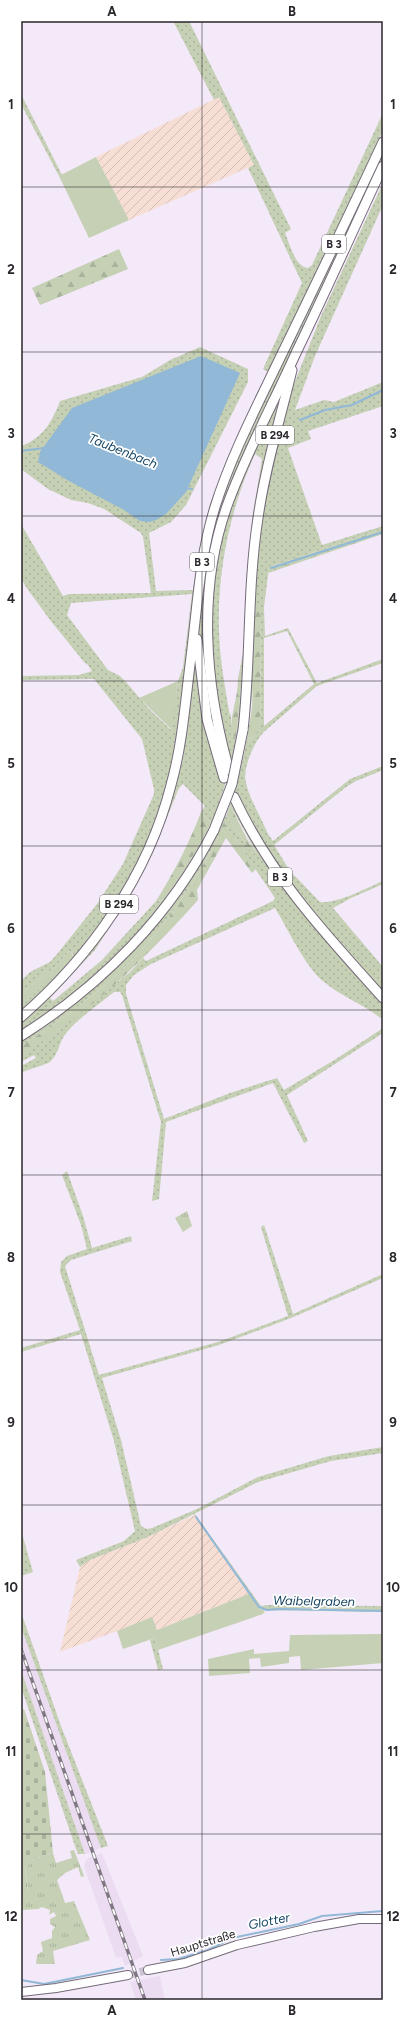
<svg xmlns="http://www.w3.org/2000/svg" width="404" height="2021" font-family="Figtree,sans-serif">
<defs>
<pattern id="industrial-furrows" width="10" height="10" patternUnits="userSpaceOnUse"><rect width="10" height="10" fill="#f6ded4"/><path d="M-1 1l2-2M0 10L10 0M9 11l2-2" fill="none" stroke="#d3beb6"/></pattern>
<pattern id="grass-dots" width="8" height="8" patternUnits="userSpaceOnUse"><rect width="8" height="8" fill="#c5d0b5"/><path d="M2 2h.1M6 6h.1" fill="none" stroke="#a9b29c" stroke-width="1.8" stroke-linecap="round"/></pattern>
<pattern id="forest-firs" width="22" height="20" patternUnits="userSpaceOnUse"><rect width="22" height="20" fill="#c5d0b5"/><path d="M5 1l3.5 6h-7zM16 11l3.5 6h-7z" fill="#a9b29c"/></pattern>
<pattern id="wetland-marsh" width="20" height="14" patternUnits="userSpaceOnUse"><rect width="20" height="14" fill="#c5d0b5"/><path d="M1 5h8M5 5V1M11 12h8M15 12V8" fill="none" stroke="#a9b29c"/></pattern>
<pattern id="cemetery-stones" width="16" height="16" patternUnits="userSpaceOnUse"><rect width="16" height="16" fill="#c5d0b5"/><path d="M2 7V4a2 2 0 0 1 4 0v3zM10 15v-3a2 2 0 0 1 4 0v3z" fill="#a9b29c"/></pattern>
<pattern id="park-tufts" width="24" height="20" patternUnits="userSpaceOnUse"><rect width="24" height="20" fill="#c5d0b5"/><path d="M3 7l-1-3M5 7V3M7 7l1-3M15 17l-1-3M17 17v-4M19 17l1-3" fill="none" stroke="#a9b29c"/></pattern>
</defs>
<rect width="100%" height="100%" fill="#f4e9f9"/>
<g fill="#ebdcf2">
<polygon points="21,1627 101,1848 85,1854 21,1670"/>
<polygon points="102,1853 143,1956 125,1966 122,1957 116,1958 84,1866 85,1862 88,1858"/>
<polygon points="160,1976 165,2000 136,2000 130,1982"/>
</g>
<g fill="url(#industrial-furrows)">
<polygon points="219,97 254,165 129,220 96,157"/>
<polygon points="194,1515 249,1594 157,1630 152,1618 60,1652 80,1567 90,1560 148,1537"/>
</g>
<g fill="url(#grass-dots)" fill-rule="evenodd">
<path d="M173,21H189L291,229L285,233C290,244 295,267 308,268L312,265L383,113V130L312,284L247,436L383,147V158L341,249L283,387L292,389L321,316L383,183V205L315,356L295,410L324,400L334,402L383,382V406L308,431L311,439L288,448L322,545L383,526V529L269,567L264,607L265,636L288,628L317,683L383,659V663L317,686L266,730C255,739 242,768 246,783C250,800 261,817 268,834L273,841L350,779L383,766V770L356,781L346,787L274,845L290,871L320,902C337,904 367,888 383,881V884L351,898L333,908L383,967V1020C365,1005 342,997 324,982C305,967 288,929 275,908L151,964L134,975L126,985V994L164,1119L230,1093L277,1078L284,1090L336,1059L383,1028V1033L287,1095L308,1141L304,1143L273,1083L166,1122L159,1199L152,1201L161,1122L122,995L120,992H114C98,1005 80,1017 67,1032C59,1041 59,1054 50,1062C45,1065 29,1069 21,1073V1066L36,1058L34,1055L21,1062V1055L57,1031L130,972L143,958L146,961L273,901L275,898L223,821L226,816L253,854L256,852L230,805L241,768L247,738L251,739L260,731L261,608L255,609L254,677L248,731L237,730L242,677L238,679L244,647L246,587L252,520L262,459L255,454C230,509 217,571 219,632C220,660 225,688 230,716L231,713V734L236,738C231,768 223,795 211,823L201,812L205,806L183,784L179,788L153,852L127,901L95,950L50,998L53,1001L102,960L156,901L164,900L193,856L209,828L219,832V837C196,880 168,923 134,958C101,992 60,1021 21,1046V1006L74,955L69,951L54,968L21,993V981L30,972L50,962L58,953L97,904L123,864L154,794V789L142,739L94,679L21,680V676L79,675L92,671L88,665L84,662L50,620L26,587L21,578V524L63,596L69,594L151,593L143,537L141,533L104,509L88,503L71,500L48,489L21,469V446C43,438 52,422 60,401L142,377L170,360L200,347L248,369V382L186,505L171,522L149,533L156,591L193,590L200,546L211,501L268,372L263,369L302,283L248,168L254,165L219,97L214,100ZM192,594L183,667L178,681L171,730L148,708L126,682L120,676L108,670L67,615L71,603ZM287,631L314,684L264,726V638ZM175,740L184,753L180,772L172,760Z"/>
<polygon points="21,94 62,175 59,176 21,104"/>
<polygon points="67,1171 83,1216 92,1248 131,1236 132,1241 71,1260 65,1266 99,1375 218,1342 288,1316 261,1227 264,1225 293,1314 383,1274 383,1278 291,1318 219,1345 102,1378 121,1440 141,1526 147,1529 152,1528 197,1509 258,1477 329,1456 383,1447 383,1453 331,1461 258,1482 148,1537 90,1560 80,1567 76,1560 124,1541 135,1531 114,1441 81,1334 21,1352 21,1348 80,1330 60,1272 61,1262 67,1256 87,1249 81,1225 62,1175"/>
<polygon points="21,1530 33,1572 21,1576"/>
<polygon points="267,1605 383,1606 383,1609 268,1608"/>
<polygon points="21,1612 61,1726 108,1846 101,1848 21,1627"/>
<polygon points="155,1638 163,1669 158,1670 150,1640"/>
<polygon points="21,1670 85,1854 78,1854 76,1849 21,1687"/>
</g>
<g fill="url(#forest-firs)">
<polygon points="119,249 128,269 40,305 32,288"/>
<polygon points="257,607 261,608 260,731 251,739 247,738 252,708 255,609"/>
<path d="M241,677H242L236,738L231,734C230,715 238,698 238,679Z"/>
<polygon points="230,805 247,839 256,852 253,854 226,816"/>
<path d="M201,812L211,823C198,850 181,875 164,900L156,901C174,872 189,844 201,812Z"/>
<path d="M223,821L256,869L252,873L226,838L197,890L198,900C144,960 90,1013 21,1055V1046C60,1021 101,992 134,958C168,923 196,880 219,837V832Z"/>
<polygon points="69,951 74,956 21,1006 21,993 54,968"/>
</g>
<g fill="url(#wetland-marsh)">
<polygon points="383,529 383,534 268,573 269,567"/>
<polygon points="195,1514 261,1606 267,1605 268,1608 383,1609 383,1612 262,1610 194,1515"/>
</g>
<polygon fill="url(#cemetery-stones)" points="24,1709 45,1772 53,1853 32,1860 25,1869 28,1891 21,1892 21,1710"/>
<g fill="url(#park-tufts)">
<polygon points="187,1211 192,1226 183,1232 175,1218"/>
<polygon points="74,1850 84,1876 81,1877 78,1867 65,1873 57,1880 65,1903 74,1901 90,1940 53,1951 55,1964 36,1964 37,1955 43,1951 41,1942 52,1938 52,1931 55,1927 50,1924 50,1919 56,1916 54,1912 49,1915 50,1910 42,1907 38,1909 21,1910 21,1892 28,1890 25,1869 32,1860 53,1853 56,1863 72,1858 70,1851"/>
</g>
<g fill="#c5d0b5">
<polygon points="96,157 129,220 89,238 59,176"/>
<polygon points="178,681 172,730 139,698"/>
<polygon points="249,1594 260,1609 265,1611 263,1614 158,1650 155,1638 123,1649 117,1631 152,1617 157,1630"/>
<polygon points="383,1634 383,1663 301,1670 300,1656 289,1657 289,1663 261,1667 260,1658 249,1659 250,1673 209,1676 208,1659 254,1649 254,1654 289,1651 290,1635"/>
</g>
<polygon fill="#91b9d7" points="201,356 240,373 186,492 166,514 156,520 149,522 140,521 124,510 69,481 38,462 40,452 72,408"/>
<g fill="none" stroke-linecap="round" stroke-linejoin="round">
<g stroke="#91b9d7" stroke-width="2">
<polyline points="300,420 325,410 352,405 383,390"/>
<polyline points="21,451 44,448"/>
<polyline points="186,488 192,489"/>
<polyline points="271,568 383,532"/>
<polyline points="196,1517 259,1607 267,1610 281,1609 383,1611"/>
<polyline points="161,1960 178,1959 208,1950 232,1938 299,1924 322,1916 383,1911"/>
<polyline points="21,1980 44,1984 123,1968"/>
</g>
<polyline stroke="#ccc2d0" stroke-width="8" stroke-dasharray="8 4" stroke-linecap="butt" points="128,1975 148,1970"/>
<defs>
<g id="secondary">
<polyline points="148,1970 185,1963 237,1945 314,1927 359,1919 383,1919"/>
<polyline points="21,1992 56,1988 128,1975"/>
</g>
<g id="trunk">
<polyline points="197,639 207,719 224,778"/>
<path d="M243,730C251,660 247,588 258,518C265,468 280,420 292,370"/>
<path d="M229,770C205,685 197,590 227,506C246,453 273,404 296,353C326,291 354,228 383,166"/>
<path d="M234,797C270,875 327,936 383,998"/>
<path d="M21,1017C91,956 148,876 171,785C182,746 185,705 190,665C197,612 199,558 215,507C231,456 256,408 279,360C314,288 349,215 383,142"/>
<path d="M21,1036C102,985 171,915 214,830"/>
</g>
</defs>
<use href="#secondary" stroke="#746b78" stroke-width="10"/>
<use href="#trunk" stroke="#746b78" stroke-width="11"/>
<use href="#secondary" stroke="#fff" stroke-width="8"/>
<use href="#trunk" stroke="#fff" stroke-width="9"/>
<defs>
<polyline id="rail" points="21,1649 145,2000"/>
</defs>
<use href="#rail" stroke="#807984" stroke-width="3.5"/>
<use href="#rail" stroke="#fff" stroke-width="2" stroke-dasharray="6" stroke-linecap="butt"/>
<defs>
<polyline id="trunk-bridge" points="214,830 232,784 243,730"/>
</defs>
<use href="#trunk-bridge" stroke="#746b78" stroke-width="11" stroke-linecap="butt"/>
<use href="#trunk-bridge" stroke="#fff" stroke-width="9"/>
</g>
<path fill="none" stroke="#2a262c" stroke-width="1" stroke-opacity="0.55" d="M202,21V2000M21,187H383M21,352H383M21,516H383M21,681H383M21,846H383M21,1010H383M21,1175H383M21,1340H383M21,1505H383M21,1670H383M21,1834H383"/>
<g text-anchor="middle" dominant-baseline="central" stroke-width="3.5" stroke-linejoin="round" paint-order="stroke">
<g fill="#fff" stroke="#6a676b" stroke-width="1">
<rect x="322" y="235" width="24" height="18" rx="3"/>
<rect x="256" y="426" width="38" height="18" rx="3"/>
<rect x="190" y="553" width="24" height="18" rx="3"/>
<rect x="268" y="868" width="24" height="18" rx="3"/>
<rect x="100" y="895" width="38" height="18" rx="3"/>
</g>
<g font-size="11" font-weight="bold" fill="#2a262c">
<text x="334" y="244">B 3</text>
<text x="275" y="435">B 294</text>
<text x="202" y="562">B 3</text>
<text x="280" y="877">B 3</text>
<text x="119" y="904">B 294</text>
</g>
<g font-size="12" fill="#2a262c" stroke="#fff">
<text transform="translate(203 1943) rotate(-17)">Hauptstraße</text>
</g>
<g font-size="13" font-style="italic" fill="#184766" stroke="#fff">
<text transform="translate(123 451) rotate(22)">Taubenbach</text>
<text transform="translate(314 1601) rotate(1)">Waibelgraben</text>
<text transform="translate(269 1921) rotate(-11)">Glotter</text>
</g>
</g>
<rect width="404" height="2021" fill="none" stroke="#ffffff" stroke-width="44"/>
<rect x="22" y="22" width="360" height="1977" fill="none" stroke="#2a262c" stroke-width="1.5"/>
<g font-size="13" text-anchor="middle" font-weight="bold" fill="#2a262c">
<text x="112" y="16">A</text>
<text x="292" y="16">B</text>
<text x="11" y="109">1</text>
<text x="393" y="109">1</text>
<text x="11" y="274">2</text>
<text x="393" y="274">2</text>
<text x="11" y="438">3</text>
<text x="393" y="438">3</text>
<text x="11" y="603">4</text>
<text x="393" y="603">4</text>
<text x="11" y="768">5</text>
<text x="393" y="768">5</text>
<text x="11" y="933">6</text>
<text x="393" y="933">6</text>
<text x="11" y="1097">7</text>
<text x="393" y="1097">7</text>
<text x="11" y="1262">8</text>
<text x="393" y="1262">8</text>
<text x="11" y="1427">9</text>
<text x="393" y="1427">9</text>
<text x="11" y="1592">10</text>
<text x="393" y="1592">10</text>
<text x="11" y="1756">11</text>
<text x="393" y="1756">11</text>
<text x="11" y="1921">12</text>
<text x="393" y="1921">12</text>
<text x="112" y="2015">A</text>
<text x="292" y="2015">B</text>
</g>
</svg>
